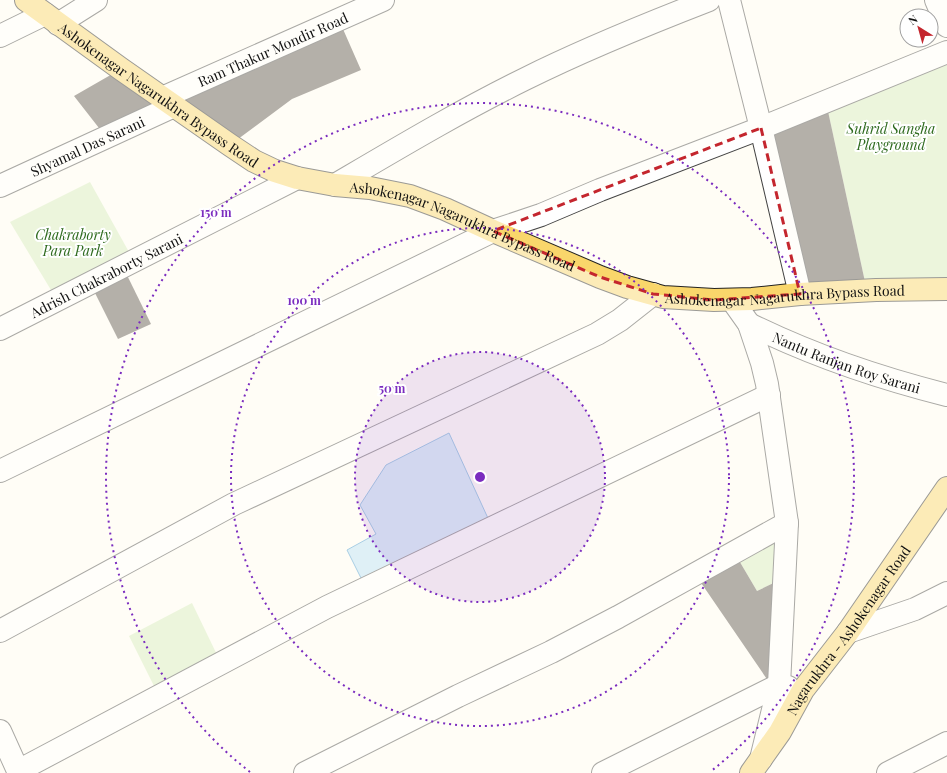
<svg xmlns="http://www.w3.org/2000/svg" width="947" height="773" font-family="'Playfair Display',serif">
<rect width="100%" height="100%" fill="#fffdf5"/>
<g fill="#d5ebbd">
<polygon points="947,52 947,292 867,291 826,102"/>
<polygon points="90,182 134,261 57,300 10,222"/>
<polygon points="787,523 784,578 757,591 734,552"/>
<polygon points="192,603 221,663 159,696 129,636"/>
</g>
<polygon fill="#b9e0f7" stroke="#3f96cf" points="449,433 492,527 366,588 347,550 376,534 360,505 386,465"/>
<g fill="#5a524d">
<polygon points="339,20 361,70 292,99 230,145 174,106 106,137 74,96 121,69 162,98"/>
<polygon points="826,102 867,291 800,294 761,128"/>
<polygon points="123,267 151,324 118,339 90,283"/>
<polygon points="734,552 757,591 784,578 773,688 695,574"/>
</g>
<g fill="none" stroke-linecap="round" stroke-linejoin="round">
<defs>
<g id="minor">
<polyline points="729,0 761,128 800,294"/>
<polyline points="936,0 947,26"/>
<polyline points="58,24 96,0"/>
<polyline points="0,36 45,14"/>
<path id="s1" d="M162,98L383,0"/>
<path d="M335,185C398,148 460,111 525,79C585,49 647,24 709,0"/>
<path id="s2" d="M0,186L174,106"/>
<path id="s3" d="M749,324C812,355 879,378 947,395"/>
<path id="s4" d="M0,329L297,178"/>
<polyline points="0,471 493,231 541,215 600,190 761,128 947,52"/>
<polyline points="0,631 234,504 597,334 620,320 653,294"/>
<polyline points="848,632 915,609 947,593"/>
<polyline points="0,731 19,773"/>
<polyline points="761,759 779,685 787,523"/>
<polyline points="18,771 327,607 769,395"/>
<polyline points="305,773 458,696 551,652 618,617 787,523 767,384 762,363 749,324 732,300"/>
<polyline points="603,773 779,685 788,687"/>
<polyline points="888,773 947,743"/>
</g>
<g id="major">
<path id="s5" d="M26,0L121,69L230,145L254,161L275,171L297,178L335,185L370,188L410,196L445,209L493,231L600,277L627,287L663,297L714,300L752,299L800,294L876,290L947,289"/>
<path id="s6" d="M751,773L780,732L803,690L848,632L947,488"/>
</g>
</defs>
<use href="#minor" stroke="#444" stroke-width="24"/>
<use href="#major" stroke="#222" stroke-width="24"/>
<use href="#minor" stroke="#fff" stroke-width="22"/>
<use href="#major" stroke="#f9d66b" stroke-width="22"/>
</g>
<path d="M0 0H947V773H0ZM761,128L800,294L714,300L653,294L600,277L493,231Z" fill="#fffdf5" fill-opacity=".55" fill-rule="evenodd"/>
<path fill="none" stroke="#c4262e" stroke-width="3" stroke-dasharray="8 5" stroke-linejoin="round" d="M761,128L800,294L714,300L653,294L600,277L493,231Z"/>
<circle cx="480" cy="477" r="125" fill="#7b2cbf" fill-opacity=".12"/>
<g fill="none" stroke="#7b2cbf" stroke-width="2" stroke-dasharray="2 4">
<circle cx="480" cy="477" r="125"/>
<circle cx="480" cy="477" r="249"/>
<path d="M250 772A374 374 0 1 1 710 772"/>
</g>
<g text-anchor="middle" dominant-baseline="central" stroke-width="4" stroke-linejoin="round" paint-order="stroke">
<g font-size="14" fill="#111" stroke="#fff">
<text stroke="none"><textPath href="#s1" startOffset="121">Ram Thakur Mondir Road</textPath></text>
<text stroke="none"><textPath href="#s5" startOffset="163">Ashokenagar Nagarukhra Bypass Road</textPath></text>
<text stroke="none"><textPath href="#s2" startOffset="96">Shyamal Das Sarani</textPath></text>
<text stroke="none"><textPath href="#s5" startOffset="499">Ashokenagar Nagarukhra Bypass Road</textPath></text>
<text stroke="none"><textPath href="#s4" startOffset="119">Adrish Chakraborty Sarani</textPath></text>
<text stroke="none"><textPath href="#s5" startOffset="835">Ashokenagar Nagarukhra Bypass Road</textPath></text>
<text stroke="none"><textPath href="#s3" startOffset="105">Nantu Ranjan Roy Sarani</textPath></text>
<text stroke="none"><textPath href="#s6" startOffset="173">Nagarukhra - Ashokenagar Road</textPath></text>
</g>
<g font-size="14" font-style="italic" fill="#2f6b1f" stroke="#fff">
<text x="891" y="128">Suhrid Sangha<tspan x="891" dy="16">Playground</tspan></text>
<text x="73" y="234">Chakraborty<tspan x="73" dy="16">Para Park</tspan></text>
</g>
</g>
<circle cx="480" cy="477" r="6" fill="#7b2cbf" stroke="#fff" stroke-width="2"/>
<g font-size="12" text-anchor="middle" font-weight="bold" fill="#7b2cbf" stroke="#fff" stroke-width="4" stroke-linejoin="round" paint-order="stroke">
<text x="216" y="217">150 m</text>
<text x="304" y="305">100 m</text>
<text x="392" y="393">50 m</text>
</g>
<g transform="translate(919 28) rotate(323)"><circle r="19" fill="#ffffff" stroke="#a0a0a0"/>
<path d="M0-3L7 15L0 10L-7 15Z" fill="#c4262e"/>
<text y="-6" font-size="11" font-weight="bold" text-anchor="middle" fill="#111111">N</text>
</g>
</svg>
